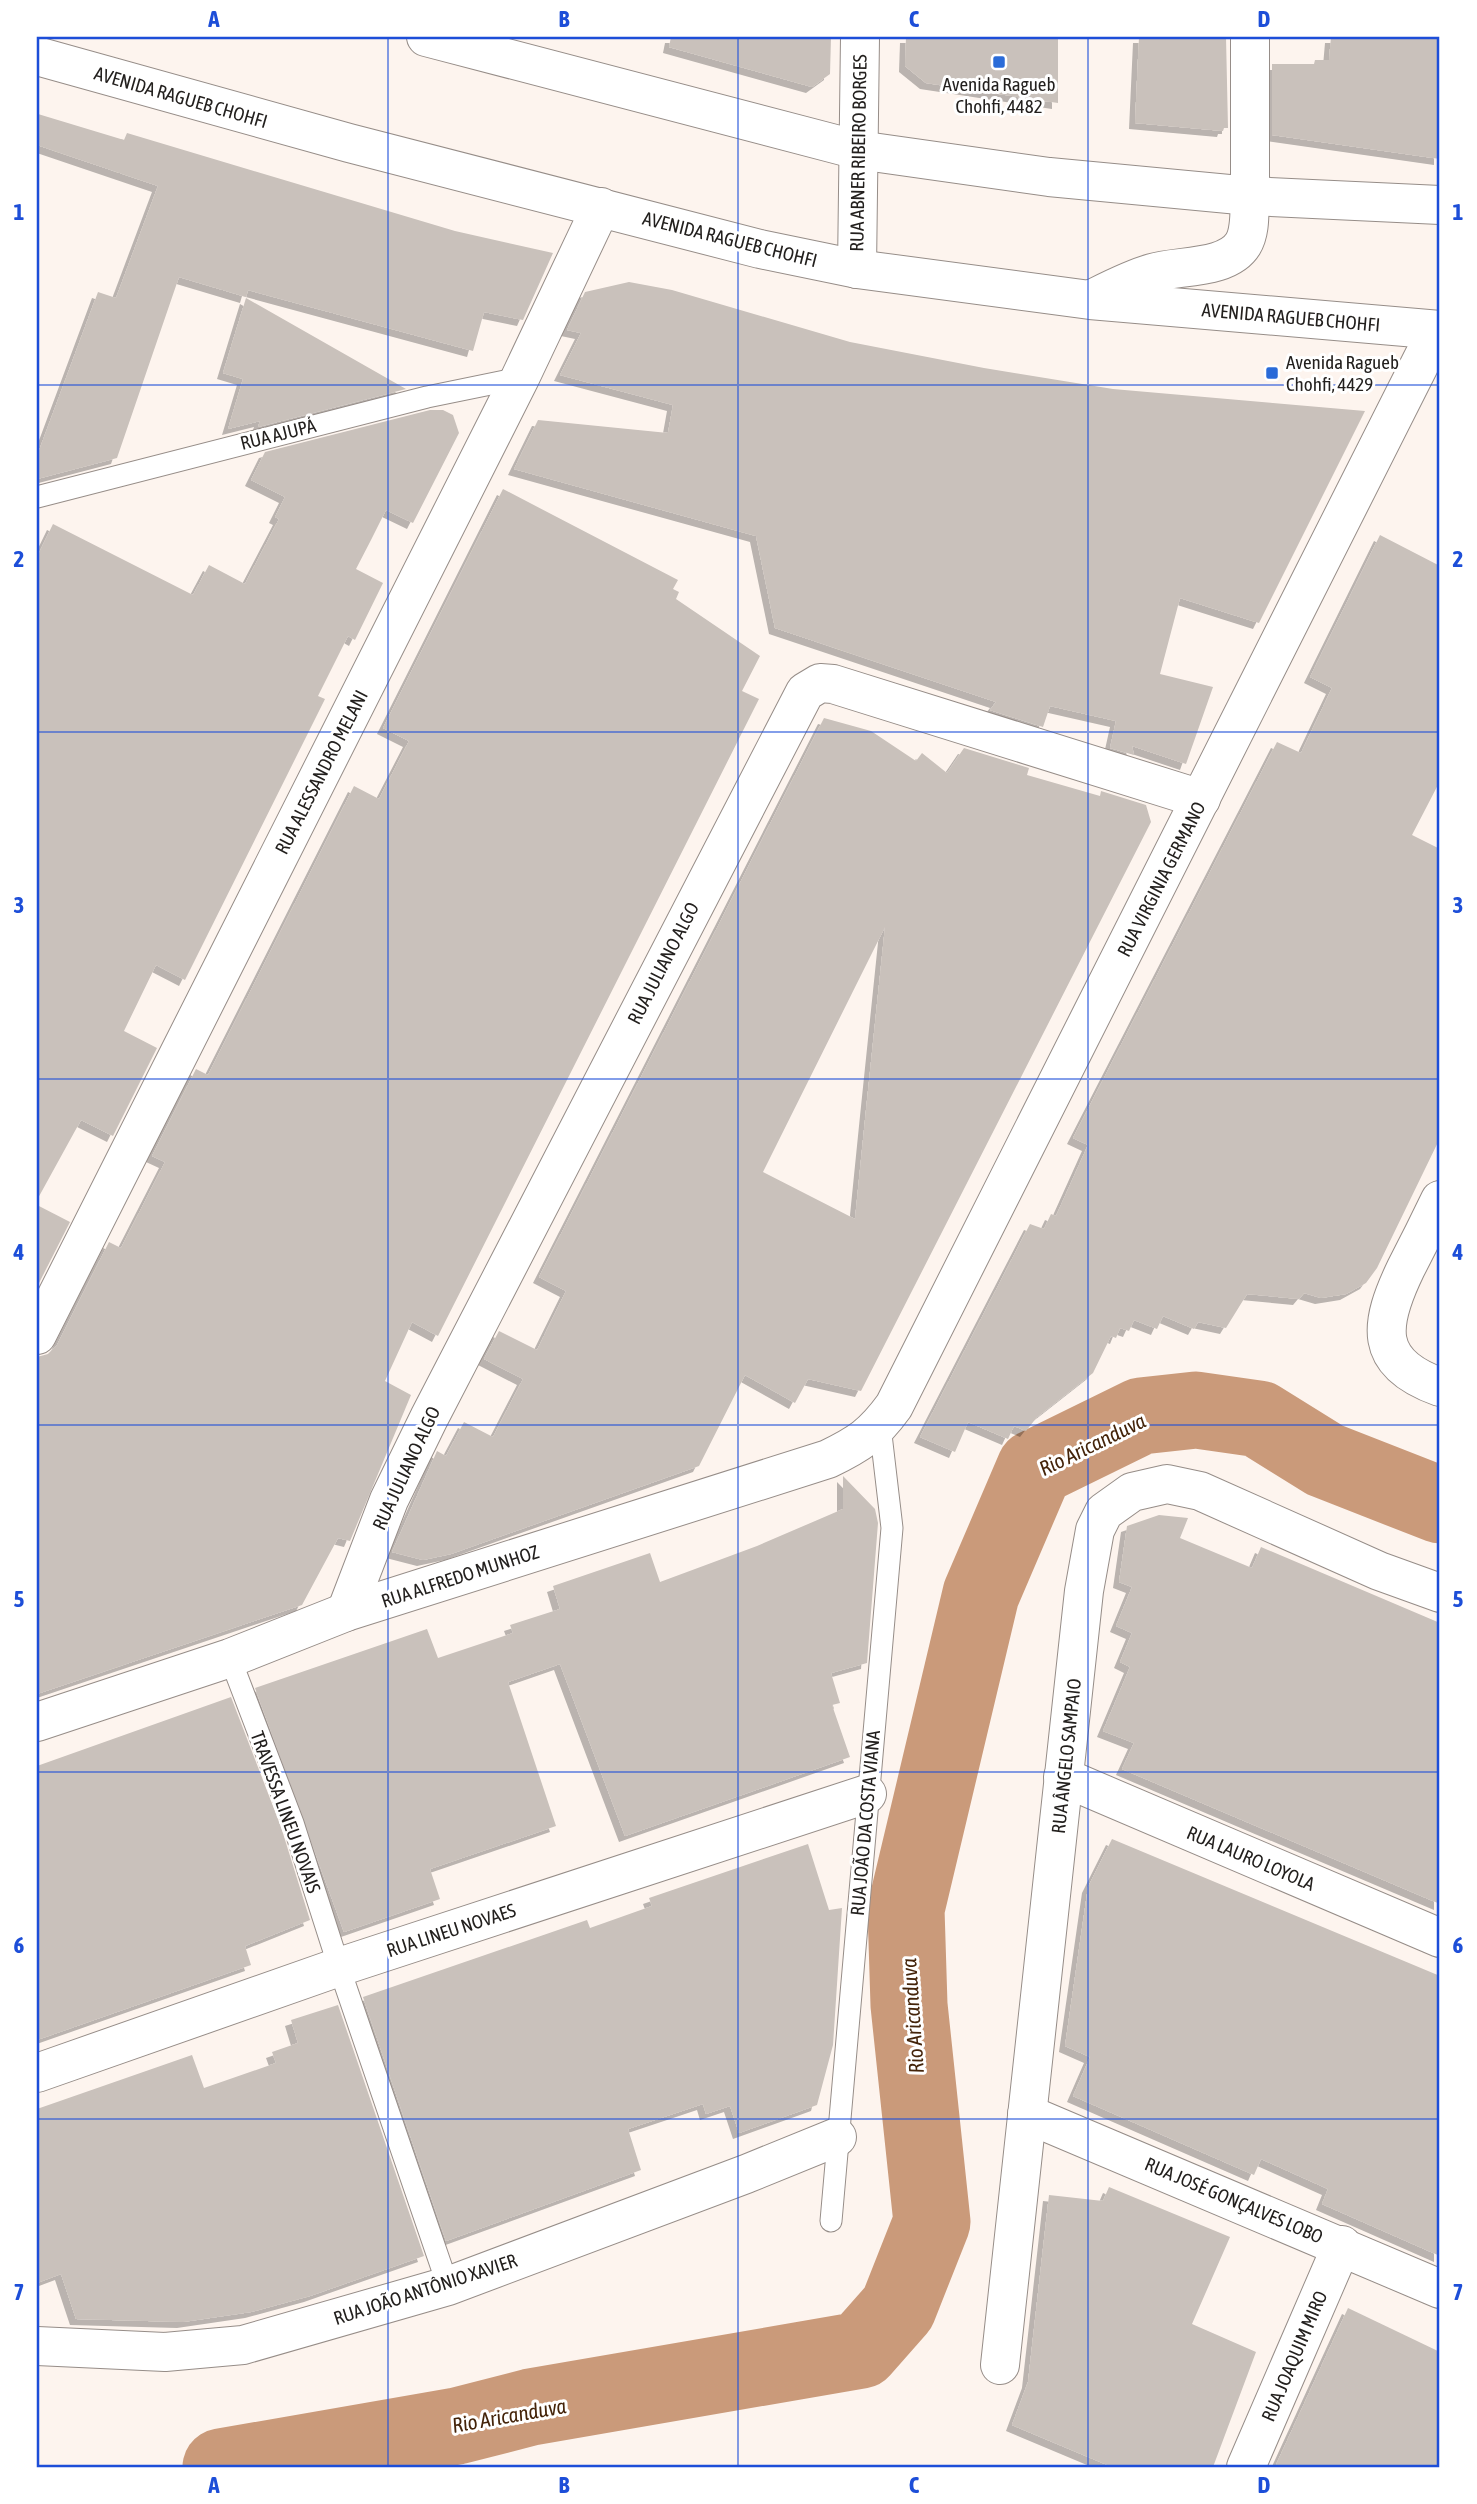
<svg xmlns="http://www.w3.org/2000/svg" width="1477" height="2504" font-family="'Asap Condensed',sans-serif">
<defs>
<filter id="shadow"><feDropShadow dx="-6" dy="6" stdDeviation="0" flood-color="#0004"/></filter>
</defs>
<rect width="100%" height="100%" fill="#fdf4ee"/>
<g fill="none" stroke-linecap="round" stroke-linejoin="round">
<polyline stroke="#ca9a7a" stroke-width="77" points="221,2467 457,2426 531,2407 861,2350 898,2308 932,2222 909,2005 906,1909 981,1594 1035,1468 1141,1416 1196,1410 1259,1419 1325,1460 1440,1505"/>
</g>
<g fill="#c9c1bb" fill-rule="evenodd" filter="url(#shadow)">
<polygon points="671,37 831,37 830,74 812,87 669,47"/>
<polygon points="906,37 1058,37 1058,103 926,83 905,66"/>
<polygon points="1139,37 1226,37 1228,128 1224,128 1223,131 1135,123"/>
<polygon points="1331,37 1440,37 1440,159 1272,135 1272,64 1314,64 1315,60 1329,60"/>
<polygon points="38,114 124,140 127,133 455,231 553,253 523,320 484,312 473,351 248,290 246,297 179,277 117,458 37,479 37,456 98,292 116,298 158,186 37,145"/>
<polygon points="629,282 672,290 850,342 984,368 1113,389 1365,411 1259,623 1180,598 1160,674 1213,687 1186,764 1132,746 1134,755 1110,748 1116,721 1050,706 1043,727 990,710 996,702 775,628 756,536 514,469 538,420 668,433 673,405 560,375 581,333 567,330 585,292"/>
<polygon points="246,298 406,389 258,427 260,421 228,429 243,379 223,373"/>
<polygon points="430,410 443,410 453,415 459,433 413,523 386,510 371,540 356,569 383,583 355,640 348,636 318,696 325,699 185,980 156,965 124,1031 157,1048 113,1136 81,1120 37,1200 37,557 53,524 193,595 209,565 245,584 279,519 275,517 285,497 251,480 265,452"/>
<polygon points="503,489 678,580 673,589 679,592 676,599 760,656 742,691 759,699 438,1336 412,1322 385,1381 411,1395 350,1541 338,1538 302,1605 37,1694 37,1357 48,1354 57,1345 109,1242 121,1248 165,1162 152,1156 196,1069 208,1075 354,786 379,799 409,741 383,728"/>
<polygon points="1380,535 1440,566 1440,781 1412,835 1440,849 1440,1138 1377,1268 1366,1283 1346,1294 1321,1298 1304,1293 1299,1299 1247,1294 1226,1328 1198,1322 1194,1329 1163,1316 1157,1329 1134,1320 1129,1331 1120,1328 1116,1338 1111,1336 1093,1373 1037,1417 1026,1431 1014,1426 1008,1439 968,1422 955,1452 920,1437 1030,1224 1044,1229 1051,1214 1056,1216 1088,1145 1073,1138 1277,742 1301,753 1332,688 1310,677"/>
<path d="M824,718L871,731L916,761L922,753L947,773L964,748L1029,768L1027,775L1100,796L1101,791L1146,805L1151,822L861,1391L808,1379L795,1403L745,1375L699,1466L451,1554L423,1560L392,1552L437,1451L446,1456L464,1422L493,1437L523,1379L484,1359L499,1331L537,1350L566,1291L539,1277ZM885,927L866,1110L855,1219L763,1172Z"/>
<polygon points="37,1205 70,1222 37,1287"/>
<polygon points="843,1476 875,1509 878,1523 867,1663 831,1673 840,1703 832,1705 850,1757 625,1836 560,1664 508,1682 556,1826 430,1869 440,1899 344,1932 255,1688 427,1629 438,1658 513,1633 510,1625 560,1609 553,1586 650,1553 660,1582 757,1546 843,1509"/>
<polygon points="1159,1515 1188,1518 1180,1538 1252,1568 1261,1547 1440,1623 1440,1904 1122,1769 1134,1743 1103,1731 1130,1667 1120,1662 1132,1633 1116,1626 1132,1587 1119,1582 1127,1526"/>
<polygon points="231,1697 281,1827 310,1920 245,1946 251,1965 37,2040 37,1766"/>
<polygon points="1112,1839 1440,1976 1440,2256 1322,2204 1328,2189 1261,2159 1254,2175 1073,2096 1090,2057 1065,2046 1088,1887"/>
<polygon points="808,1844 829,1910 842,1908 833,2045 817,2105 739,2133 730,2106 706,2114 703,2104 628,2129 641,2170 446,2241 363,1997 587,1920 590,1928 652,1906 649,1898"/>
<polygon points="338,2005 424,2256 310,2296 251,2312 183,2322 76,2319 61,2274 37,2283 37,2109 192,2055 204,2088 276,2063 272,2052 298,2043 291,2020"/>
<polygon points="1109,2187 1230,2237 1192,2324 1256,2352 1213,2467 1112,2467 1012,2425 1028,2382 1049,2195 1103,2201"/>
<polygon points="1348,2308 1440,2352 1440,2467 1275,2467"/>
</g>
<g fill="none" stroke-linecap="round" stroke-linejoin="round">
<defs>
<g id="service">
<polyline points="37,497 427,397 520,378"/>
<polyline points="230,1658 293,1823 339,1967 448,2286"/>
<polyline points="831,2221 892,1528 880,1426"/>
</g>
<g id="minor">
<polyline points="1250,196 1250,37"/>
<polyline points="857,269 860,37"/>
<path d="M1440,1200C1429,1223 1418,1245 1406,1268C1379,1324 1372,1363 1440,1387"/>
<polyline points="37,1335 520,378 601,207"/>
<polyline points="346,1612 389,1500 429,1418 805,692 820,683 833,684 1201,799"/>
<path d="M37,1722L230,1658L346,1612L828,1459C859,1444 873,1435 894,1406L1437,330"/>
<polyline points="1063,1777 1440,1938"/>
<polyline points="37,2073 339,1967 867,1794"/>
<polyline points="1027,2114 1440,2289"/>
<polyline points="37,2346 165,2352 243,2345 448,2286 746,2174 837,2137"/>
<polyline points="1000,2365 1084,1591 1095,1530 1104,1512 1132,1492 1167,1484 1200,1491 1379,1571 1440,1593"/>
<polyline points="1246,2467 1342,2245"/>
</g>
<g id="primary">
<polyline points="426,37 858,150 1049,177 1250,196 1440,205"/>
<polyline points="37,56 349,143 760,249 857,269 1090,300 1440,330"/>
<path d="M1092,299C1112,289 1131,279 1152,273C1178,265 1227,270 1243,244C1251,231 1249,211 1250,196"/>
</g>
</defs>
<use href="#service" stroke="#968d88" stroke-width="23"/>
<use href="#minor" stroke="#968d88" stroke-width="40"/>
<use href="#primary" stroke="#968d88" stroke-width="40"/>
<use href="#service" stroke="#fff" stroke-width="21"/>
<use href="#minor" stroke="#fff" stroke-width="38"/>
<use href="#primary" stroke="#fff" stroke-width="38"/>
</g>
<path fill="none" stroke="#1d4ed8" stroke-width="2" stroke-opacity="0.55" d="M388,37V2467M738,37V2467M1088,37V2467M37,385H1440M37,732H1440M37,1079H1440M37,1425H1440M37,1772H1440M37,2119H1440"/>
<g fill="#2a6bd8" stroke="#fff" stroke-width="2.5">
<rect x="992" y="55" width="14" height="14" rx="3.5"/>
<rect x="1265" y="366" width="14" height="14" rx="3.5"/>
</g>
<g text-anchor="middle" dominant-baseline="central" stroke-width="6" stroke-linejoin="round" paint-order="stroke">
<g font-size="19" fill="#23201e" stroke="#fff">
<text x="999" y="84">Avenida Ragueb<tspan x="999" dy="22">Chohfi, 4482</tspan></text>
<text x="1286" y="362" text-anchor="start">Avenida Ragueb<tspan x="1286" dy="22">Chohfi, 4429</tspan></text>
</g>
<g font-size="19" fill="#23201e" stroke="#fff">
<text transform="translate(181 97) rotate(16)">AVENIDA RAGUEB CHOHFI</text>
<text transform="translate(858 153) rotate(-89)">RUA ABNER RIBEIRO BORGES</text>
<text transform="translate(730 239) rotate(14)">AVENIDA RAGUEB CHOHFI</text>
<text transform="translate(1291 317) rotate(5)">AVENIDA RAGUEB CHOHFI</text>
<text transform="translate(278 434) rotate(-14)">RUA AJUPÁ</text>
<text transform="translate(321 772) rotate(-63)">RUA ALESSANDRO MELANI</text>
<text transform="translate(1161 879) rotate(-63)">RUA VIRGINIA GERMANO</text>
<text transform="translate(663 963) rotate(-63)">RUA JULIANO ALGO</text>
<text transform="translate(406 1468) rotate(-65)">RUA JULIANO ALGO</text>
<text transform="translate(460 1576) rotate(-18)">RUA ALFREDO MUNHOZ</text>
<text transform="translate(1066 1756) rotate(-84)">RUA ÂNGELO SAMPAIO</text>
<text transform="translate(286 1812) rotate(70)">TRAVESSA LINEU NOVAIS</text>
<text transform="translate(865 1823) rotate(-85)">RUA JOÃO DA COSTA VIANA</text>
<text transform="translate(1251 1858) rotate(23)">RUA LAURO LOYOLA</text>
<text transform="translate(451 1930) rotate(-18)">RUA LINEU NOVAES</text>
<text transform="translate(1234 2200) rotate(23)">RUA JOSÉ GONÇALVES LOBO</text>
<text transform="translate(425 2289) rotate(-18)">RUA JOÃO ANTÔNIO XAVIER</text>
<text transform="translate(1294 2356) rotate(-67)">RUA JOAQUIM MIRO</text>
</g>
<g font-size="21" font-style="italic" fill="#44240a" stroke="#fff">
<text transform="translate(1092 1444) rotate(-26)">Rio Aricanduva</text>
<text transform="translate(912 2016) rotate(-94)">Rio Aricanduva</text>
<text transform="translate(509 2415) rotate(-10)">Rio Aricanduva</text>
</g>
</g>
<rect width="1477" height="2504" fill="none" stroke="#ffffff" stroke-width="77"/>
<rect x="38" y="38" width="1400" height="2428" fill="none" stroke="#1d4ed8" stroke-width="2.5"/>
<g font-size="23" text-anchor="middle" font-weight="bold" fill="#1d4ed8">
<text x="214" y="27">A</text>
<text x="564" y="27">B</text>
<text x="914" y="27">C</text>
<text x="1264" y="27">D</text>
<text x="19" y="220">1</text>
<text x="1458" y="220">1</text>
<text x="19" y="567">2</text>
<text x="1458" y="567">2</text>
<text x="19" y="913">3</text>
<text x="1458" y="913">3</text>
<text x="19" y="1260">4</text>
<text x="1458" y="1260">4</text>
<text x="19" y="1607">5</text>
<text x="1458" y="1607">5</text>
<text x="19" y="1953">6</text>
<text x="1458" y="1953">6</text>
<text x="19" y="2300">7</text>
<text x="1458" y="2300">7</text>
<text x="214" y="2493">A</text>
<text x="564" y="2493">B</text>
<text x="914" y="2493">C</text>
<text x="1264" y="2493">D</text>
</g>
</svg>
